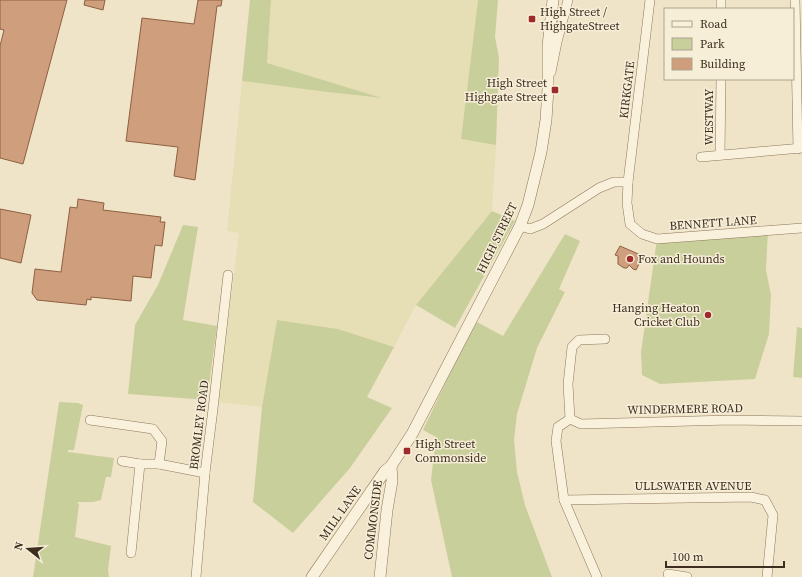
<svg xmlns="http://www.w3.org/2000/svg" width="802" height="577" font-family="'Source Serif 4',serif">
<rect width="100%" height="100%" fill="#f0e4c8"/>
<polygon fill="#e6deb5" points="271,0 478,0 461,139 496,145 492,211 416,305 394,347 338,329 277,320 262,407 218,402 239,233 227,231 242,81 327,92 379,98 267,63"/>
<g fill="#c9cf9b">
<polygon points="250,0 271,0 267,63 382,98 327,92 242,81"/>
<polygon points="478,0 498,0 495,37 499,58 496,145 461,139"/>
<polygon points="492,211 515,221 455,328 416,305"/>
<polygon points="183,225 198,227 183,320 217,326 207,400 128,394 135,325 158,285"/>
<polygon points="768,231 766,270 771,295 769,334 755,379 660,384 642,375 641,352 657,239"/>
<polygon points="565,234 580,241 559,289 565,292 537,348 517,414 514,440 517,472 525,505 552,577 452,577 431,480 436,437 423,430 475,321 503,336"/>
<polygon points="277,320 338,329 394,347 367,397 392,408 350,468 293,533 253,502 262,407"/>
<polygon points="797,327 802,328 802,378 793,377"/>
<polygon points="59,402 78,403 83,405 74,450 68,450 68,452 114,458 111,477 106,477 101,500 93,502 77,502 79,504 75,537 111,546 108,570 109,577 33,577"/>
</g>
<g fill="#cf9f7d" stroke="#8d5f41">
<polygon points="0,0 67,0 23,164 0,158 0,46 4,30 0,29"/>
<polygon points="85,0 105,0 103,10 84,5"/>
<polygon points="198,0 222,0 221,6 217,6 195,180 174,176 178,147 126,141 142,18 194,24"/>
<polygon points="78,199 104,203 103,210 161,217 160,222 165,222 162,246 155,245 151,278 133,276 131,301 91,297 91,300 87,299 86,305 37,300 32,293 35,269 61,272 70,207 77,208"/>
<polygon points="0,209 31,215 21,263 0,258"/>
<polygon points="620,246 643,256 636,270 633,269 629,265 627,268 624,268 618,264 618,256 615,255"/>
</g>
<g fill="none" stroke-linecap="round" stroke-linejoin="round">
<defs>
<g id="minor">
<polyline points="650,0 628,182 627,203 630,224 642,234 657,239 802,228"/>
<polyline points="795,0 798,149"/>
<polyline points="721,9 721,0"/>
<polyline points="551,72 557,42 568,0"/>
<polyline points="720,155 721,79"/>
<polyline points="701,157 802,148"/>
<polyline points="520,226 530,229 543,224 599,188 614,182 628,182"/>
<polyline points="570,419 581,424 730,420 802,421"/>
<polyline points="570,419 558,427 556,441 564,500 597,577"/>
<polyline points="570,419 568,384 572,347 579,340 605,339"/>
<polyline points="90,420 153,429 162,441 159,464"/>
<polyline points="122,461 140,464 131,553"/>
<polyline points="140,464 159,464 205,473"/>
<polyline points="564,500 751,497 765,500 773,515 767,577"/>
<polyline points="668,574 687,577"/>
<polyline points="196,577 205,473 213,409 228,275"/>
</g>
<g id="tertiary">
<polyline points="312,577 385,471 391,466 412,434 520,226 528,205 541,152 546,120 548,89 548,46 553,0"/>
<polyline points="380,577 387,510 392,481 391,466"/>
</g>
</defs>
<use href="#minor" stroke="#8d765c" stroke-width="10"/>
<use href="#tertiary" stroke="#8d765c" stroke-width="12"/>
<use href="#minor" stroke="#faf1dc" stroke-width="9"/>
<use href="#tertiary" stroke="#faf1dc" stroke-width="11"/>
</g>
<g fill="#9e2a2b" stroke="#f7eed8" stroke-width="1.5">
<rect x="528" y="15" width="8" height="8" rx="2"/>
<rect x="551" y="86" width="8" height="8" rx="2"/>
<circle cx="630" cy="259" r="4"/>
<circle cx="708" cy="315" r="4"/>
<rect x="403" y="447" width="8" height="8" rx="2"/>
</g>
<g text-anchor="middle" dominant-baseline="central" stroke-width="3" stroke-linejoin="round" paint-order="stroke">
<g font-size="12" fill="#3d2e20" stroke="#f7eed8" text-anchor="start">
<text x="540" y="12">High Street /<tspan x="540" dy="14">HighgateStreet</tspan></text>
<text x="547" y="83" text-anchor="end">High Street<tspan x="547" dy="14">Highgate Street</tspan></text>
<text x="638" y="259">Fox and Hounds</text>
<text x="700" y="308" text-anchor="end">Hanging Heaton<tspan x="700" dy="14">Cricket Club</tspan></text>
<text x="415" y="444">High Street<tspan x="415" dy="14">Commonside</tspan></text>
</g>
<g font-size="12" fill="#3d2e20" stroke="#f7eed8">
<text transform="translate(627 90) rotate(-83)">KIRKGATE</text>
<text transform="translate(709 117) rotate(-90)">WESTWAY</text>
<text transform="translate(713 223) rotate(-4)">BENNETT LANE</text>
<text transform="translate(497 238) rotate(-64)">HIGH STREET</text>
<text transform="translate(685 409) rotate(-1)">WINDERMERE ROAD</text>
<text transform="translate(199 425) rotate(-83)">BROMLEY ROAD</text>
<text x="693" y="486">ULLSWATER AVENUE</text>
<text transform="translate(340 513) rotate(-55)">MILL LANE</text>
<text transform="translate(373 520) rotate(-83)">COMMONSIDE</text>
</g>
</g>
<rect x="664" y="8" width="130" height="72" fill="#f7eed8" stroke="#ada18e"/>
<rect x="672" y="21" width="20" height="6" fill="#faf1dc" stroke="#ada18e"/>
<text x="700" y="28" font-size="12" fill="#3d2e20">Road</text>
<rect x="672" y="38" width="20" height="12" fill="#c9cf9b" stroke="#ada18e"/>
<text x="700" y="48" font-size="12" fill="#3d2e20">Park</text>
<rect x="672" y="58" width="20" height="12" fill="#cf9f7d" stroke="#ada18e"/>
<text x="700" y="68" font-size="12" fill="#3d2e20">Building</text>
<g transform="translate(28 549) rotate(287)" stroke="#f7eed8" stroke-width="3" paint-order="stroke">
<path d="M0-3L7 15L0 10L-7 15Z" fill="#3d2e20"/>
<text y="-6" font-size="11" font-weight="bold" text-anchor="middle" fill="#3d2e20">N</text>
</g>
<path d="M666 561v6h118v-6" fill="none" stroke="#3d2e20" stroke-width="2"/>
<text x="672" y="561" font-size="12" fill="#3d2e20" stroke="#f7eed8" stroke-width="3" paint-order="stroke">100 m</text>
</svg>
